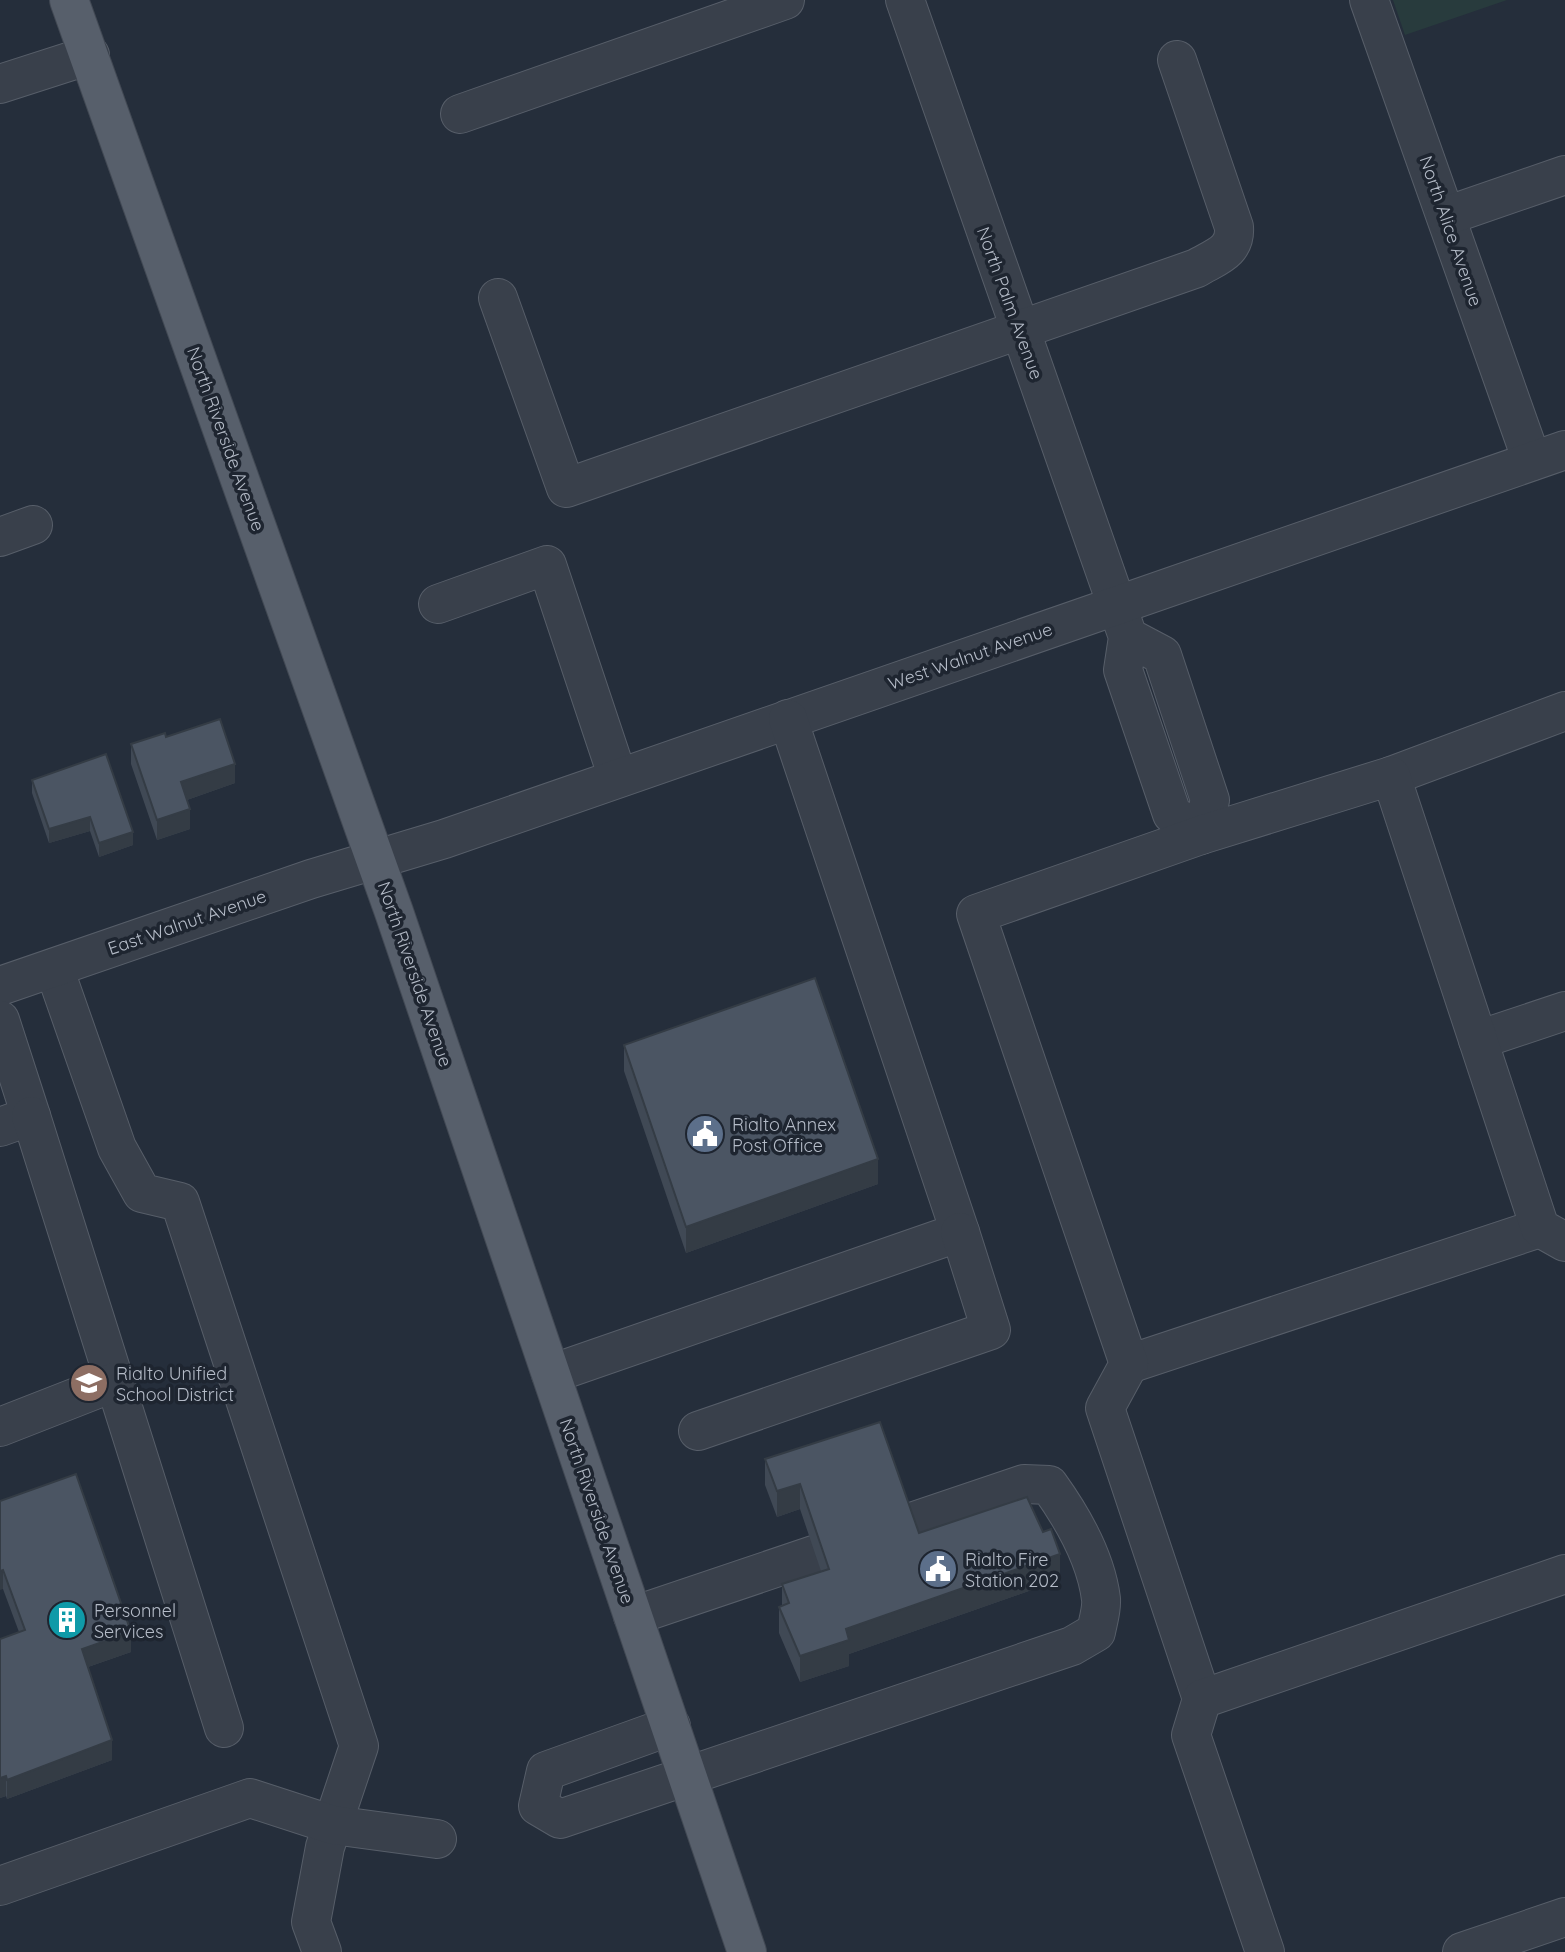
<svg xmlns="http://www.w3.org/2000/svg" width="1565" height="1952" font-family="Quicksand,sans-serif">
<rect width="100%" height="100%" fill="#252e3b"/>
<polygon fill="#283b3d" points="1393,0 1507,0 1405,35"/>
<g fill="none" stroke-linecap="round" stroke-linejoin="round">
<defs>
<g id="minor">
<polyline points="905,0 1128,637 1123,670 1172,814 1201,835 1210,800 1162,655 1128,637"/>
<polyline points="1369,0 1532,461"/>
<polyline points="0,84 90,55"/>
<polyline points="460,114 785,0"/>
<polyline points="1446,216 1565,175"/>
<path d="M498,298L566,488L1197,268C1215,257 1236,252 1234,227L1177,60"/>
<polyline points="0,537 33,525"/>
<polyline points="438,604 547,565 618,778"/>
<polyline points="1391,776 1565,711"/>
<polyline points="54,968 117,1148 142,1193 180,1202 359,1746 325,1847 311,1922 322,1952"/>
<polyline points="0,986 311,879 444,839 1565,450"/>
<polyline points="0,1020 31,1116 0,1127"/>
<polyline points="1478,1040 1565,1011"/>
<polyline points="31,1116 224,1728"/>
<polyline points="1129,1364 1540,1228"/>
<polyline points="551,1374 960,1232 788,719"/>
<polyline points="0,1427 115,1382"/>
<polyline points="698,1431 991,1330 960,1232"/>
<path d="M633,1616L1024,1484L1049,1485C1072,1517 1096,1558 1101,1599C1102,1609 1098,1621 1096,1632L1072,1646L560,1819L538,1806L546,1771L671,1726"/>
<polyline points="1202,1699 1105,1408 1129,1364 976,914 1201,835 1391,776 1540,1228 1565,1242"/>
<polyline points="0,1886 250,1798 333,1825 437,1839"/>
<polyline points="1265,1952 1191,1735 1202,1699 1565,1574"/>
<polyline points="1462,1952 1565,1917"/>
</g>
<polyline id="major" points="69,0 394,912 747,1952"/>
</defs>
<use href="#minor" stroke="#575e69" stroke-width="40"/>
<use href="#major" stroke="#424954" stroke-width="40"/>
<use href="#minor" stroke="#39404b" stroke-width="38"/>
<use href="#major" stroke="#575f6b" stroke-width="38"/>
</g>
<g fill="#404955">
<polygon points="166,737 235,783 187,800 190,829 157,840 131,764 131,744"/>
<polygon points="32,780 133,845 99,857 90,831 49,843 32,793"/>
<polygon points="624,1045 878,1184 686,1253 624,1071"/>
<polygon points="765,1459 919,1533 1060,1580 849,1654 849,1666 800,1682 779,1633 779,1607 782,1606 782,1584 821,1571 800,1509 777,1517 765,1485"/>
<polygon points="0,1501 131,1652 88,1667 112,1760 7,1799 6,1796 0,1798 0,1639 19,1632 3,1589"/>
</g>
<g fill="#343c45">
<polygon points="235,764 235,783 181,802 181,782"/>
<polygon points="190,809 190,829 157,840 157,820"/>
<polygon points="90,817 90,831 49,843 49,829"/>
<polygon points="133,832 133,845 99,857 99,843"/>
<polygon points="878,1159 878,1184 686,1253 686,1227"/>
<polygon points="800,1484 800,1509 777,1517 777,1491"/>
<polygon points="1060,1554 1060,1580 849,1654 849,1666 800,1682 800,1656 846,1629"/>
<polygon points="3,1570 3,1589 0,1590 0,1571"/>
<polygon points="131,1632 131,1652 82,1669 82,1649"/>
<polygon points="112,1740 112,1760 7,1799 7,1780"/>
<polygon points="6,1776 6,1796 0,1798 0,1778"/>
</g>
<g fill="#4b5563" stroke="#343c45" stroke-width="2">
<polygon points="220,719 235,764 181,782 190,809 157,820 131,744 165,733 166,737"/>
<polygon points="106,754 133,832 99,843 90,817 49,829 32,780"/>
<polygon points="815,978 878,1159 686,1227 624,1045"/>
<polygon points="880,1422 919,1533 1027,1497 1043,1532 1051,1529 1060,1554 846,1629 849,1640 800,1656 779,1607 789,1603 782,1584 829,1569 800,1484 777,1491 765,1459"/>
<polygon points="76,1474 131,1632 82,1649 112,1740 7,1780 6,1776 0,1778 0,1639 25,1630 3,1570 0,1571 0,1501"/>
</g>
<defs>
<symbol id="civic-disc" viewBox="-11 -11 22 22"><circle r="9.5" fill="#5c6f8a" stroke="#1e2530"/><path d="M-.6-6.5H3V-4.5H.6V-3L4-1V1h2V6H-6V1h2V-1L-.6-3ZM-1.2 2.5V6h2.4V2.5Z" fill="#fff"/></symbol>
<symbol id="school-disc" viewBox="-11 -11 22 22"><circle r="9.5" fill="#8d6e63" stroke="#1e2530"/><path d="M0-5L7-2L0 1L-7-2ZM-4 1L0 2.5L4 1V4Q0 6-4 4Z" fill="#fff"/></symbol>
<symbol id="building-disc" viewBox="-11 -11 22 22"><circle r="9.5" fill="#0f9aa8" stroke="#1e2530"/><path d="M-4-6H4V6H1V3H-1V6H-4ZM-2.5-4.3h1.7v1.8h-1.7ZM.8-4.3h1.7v1.8H.8ZM-2.5-1h1.7V.8h-1.7ZM.8-1h1.7V.8H.8Z" fill="#fff"/></symbol>
</defs>
<g fill-rule="evenodd">
<use href="#civic-disc" x="683" y="1112" width="44" height="44"/>
<use href="#school-disc" x="67" y="1361" width="44" height="44"/>
<use href="#civic-disc" x="916" y="1547" width="44" height="44"/>
<use href="#building-disc" x="45" y="1598" width="44" height="44"/>
</g>
<g text-anchor="middle" dominant-baseline="central" stroke-width="7" stroke-linejoin="round" paint-order="stroke">
<g font-size="18" fill="#b4bbc7" stroke="#1e2530">
<text transform="translate(1451 231) rotate(71)">North Alice Avenue</text>
<text transform="translate(1010 303) rotate(70)">North Palm Avenue</text>
<text transform="translate(226 439) rotate(70)">North Riverside Avenue</text>
<text transform="translate(970 656) rotate(-19)">West Walnut Avenue</text>
<text transform="translate(187 922) rotate(-19)">East Walnut Avenue</text>
<text transform="translate(415 974) rotate(71)">North Riverside Avenue</text>
<text transform="translate(597 1511) rotate(71)">North Riverside Avenue</text>
</g>
<g font-size="18" fill="#b4bbc7" stroke="#1e2530" text-anchor="start">
<text x="732" y="1124">Rialto Annex<tspan x="732" dy="21">Post Office</tspan></text>
<text x="116" y="1373">Rialto Unified<tspan x="116" dy="21">School District</tspan></text>
<text x="965" y="1559">Rialto Fire<tspan x="965" dy="21">Station 202</tspan></text>
<text x="94" y="1610">Personnel<tspan x="94" dy="21">Services</tspan></text>
</g>
</g>
</svg>
